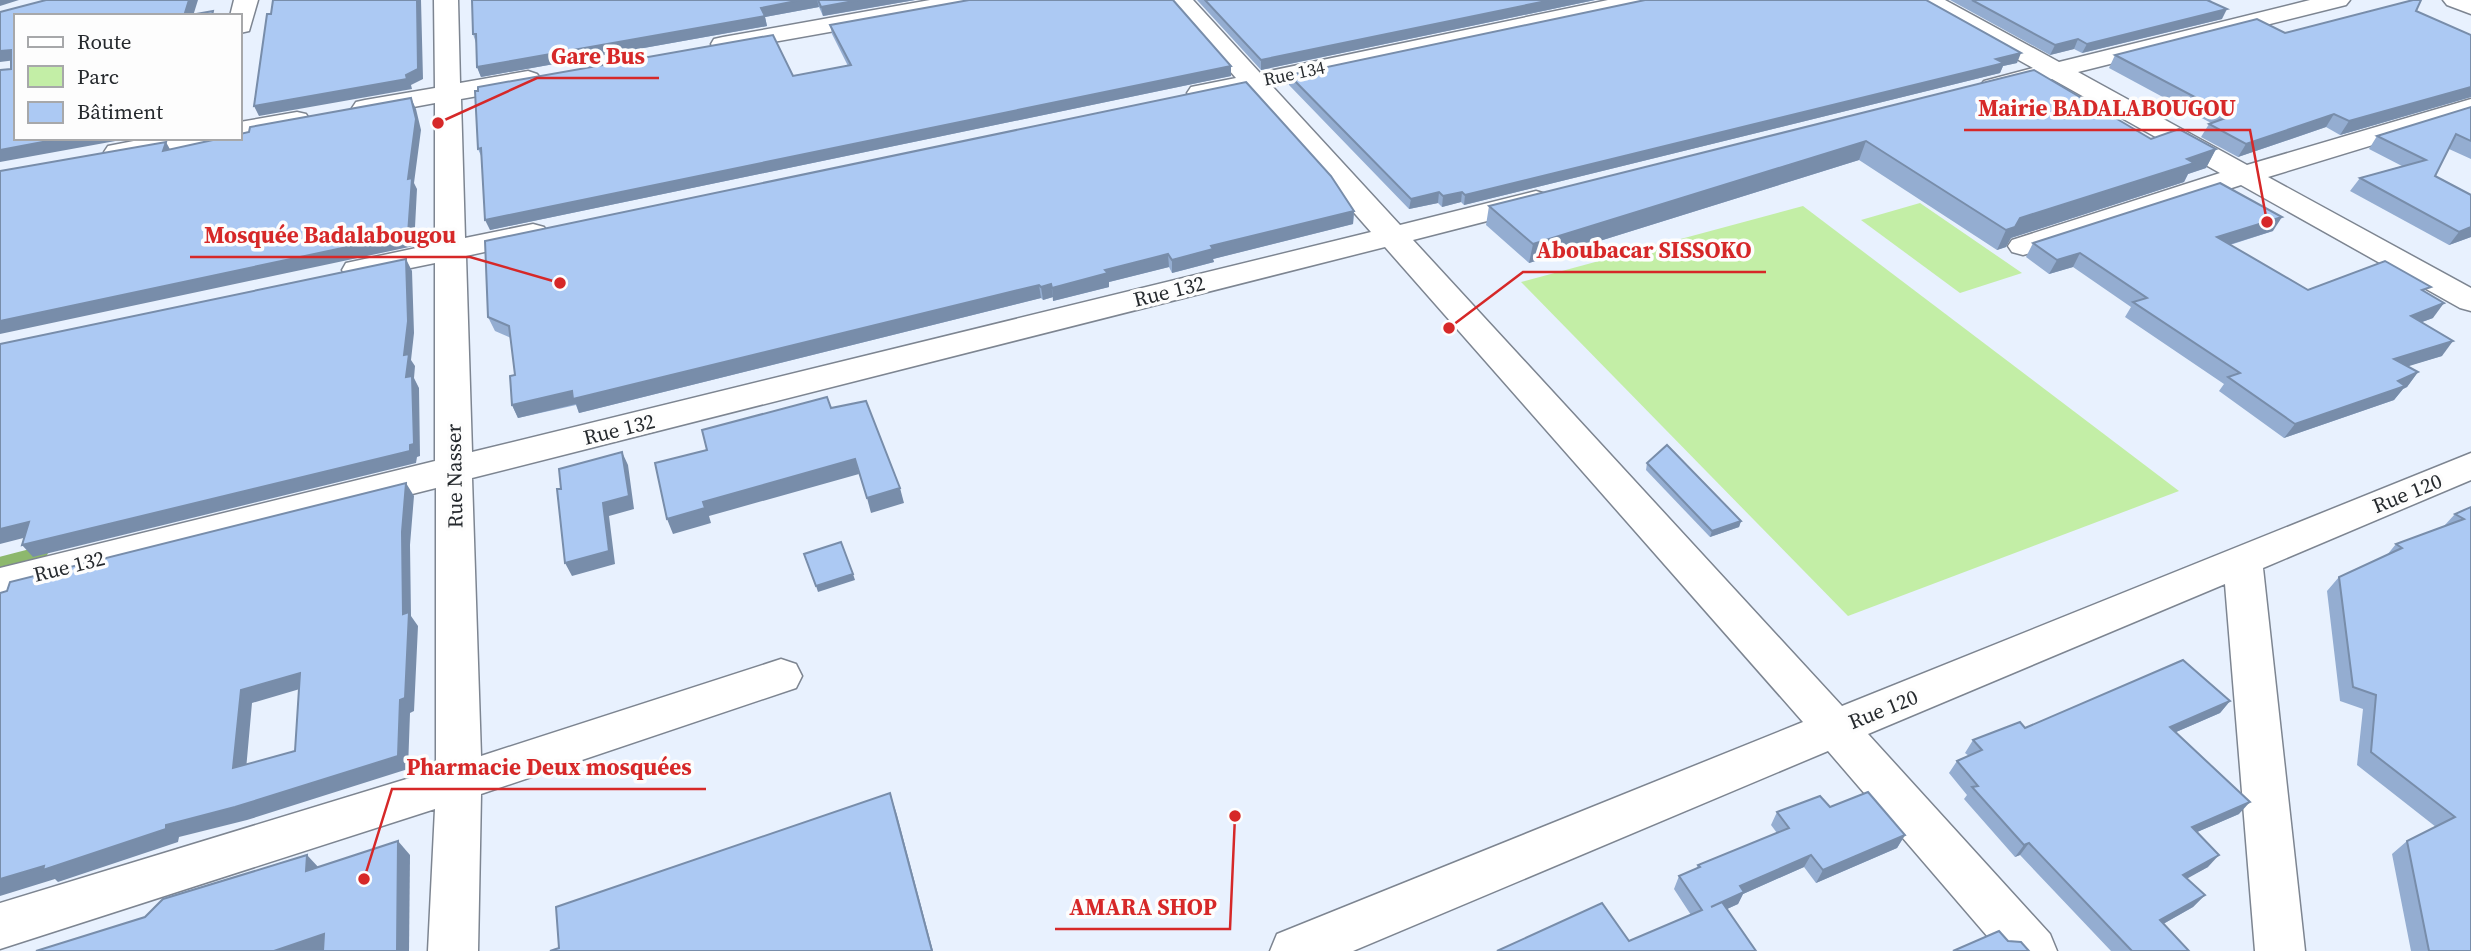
<svg xmlns="http://www.w3.org/2000/svg" width="2471" height="951" font-family="'Source Serif 4',serif">
<rect width="100%" height="100%" fill="#e8f1fe"/>
<g fill="#c3eea6">
<polygon points="1920,203 2022,273 1960,293 1861,220"/>
<polygon points="1803,206 2179,491 1848,616 1521,282"/>
</g>
<g fill="none" stroke-linecap="round" stroke-linejoin="round">
<polyline stroke="#8db86d" stroke-width="12" points="0,563 42,552"/>
<defs>
<g id="minor">
<polygon points="234,0 258,0 249,31 240,33 240,16 230,16"/>
<polygon points="434,0 458,0 460,83 528,71 537,74 541,79 537,84 528,87 461,99 465,238 533,224 544,227 548,233 544,239 466,256 472,452 1371,232 1247,91 1200,101 1191,99 1187,93 1191,87 1236,78 1168,0 1193,0 1260,73 1608,0 1654,0 1650,5 1642,7 1272,86 1400,225 1536,191 1546,194 1551,200 1546,206 1413,240 1842,706 2471,453 2471,480 2263,568 2305,951 2255,951 2225,584 1868,734 2050,934 2057,951 2000,951 1828,751 1353,951 1270,951 1277,934 1803,722 1385,247 472,478 481,756 781,659 796,664 802,676 796,688 481,794 478,951 428,951 435,809 0,949 0,903 436,770 436,488 0,598 0,568 435,461 435,263 357,279 346,277 342,270 346,263 435,244 435,103 365,116 356,114 352,108 356,102 365,100 435,88"/>
<polygon points="930,0 982,0 978,5 970,7 723,51 714,49 711,44 714,39 723,37"/>
<polygon points="1916,0 1945,0 2059,62 2310,0 2350,0 2346,5 2078,72 2247,165 2471,99 2471,115 2268,177 2471,288 2471,311 2460,308 2241,185 2034,252 2023,255 2012,252 2008,246 2012,240 2220,173 2052,79 1993,94 1984,91 1980,86 1984,81 2033,68 1920,5"/>
<polygon points="2443,0 2471,0 2471,14 2447,5"/>
<polygon points="297,112 306,114 310,120 306,126 240,138 240,122"/>
<polygon points="149,138 209,138 206,144 196,146 118,160 108,158 104,152 108,146"/>
</g>
</defs>
<use href="#minor" stroke="#7d8591" stroke-width="3"/>
<use href="#minor" fill="#fff" fill-rule="evenodd"/>
</g>
<g fill="#94add1">
<polygon points="472,0 915,0 823,16 819,7 765,17 767,26 481,77 477,67 476,43 473,34"/>
<polygon points="1197,0 1595,0 1261,70"/>
<polygon points="1950,0 2212,0 2209,1 2222,19 2082,53 2074,49 2050,55"/>
<polygon points="2416,11 2471,35 2471,97 2340,135 2326,127 2238,157 2201,137 2209,124 2211,123 2109,68 2115,55 2285,33"/>
<polygon points="830,25 1231,66 1231,76 490,230 482,158 478,149 793,76 848,66 832,34"/>
<polygon points="2017,63 2003,66 2000,73 1464,205 1461,202 1442,207 1438,203 1409,209 1289,85 1289,75"/>
<polygon points="2034,70 2151,139 2216,149 2206,168 2188,174 2184,182 2011,238 2006,247 1997,250 1859,160 1529,263 1486,225 1489,206"/>
<polygon points="2471,107 2471,159 2449,149 2435,176 2471,195 2471,237 2449,245 2350,191 2360,178 2402,166 2369,149 2377,136"/>
<polygon points="1354,211 1353,224 1213,259 1214,262 1172,273 1169,267 1109,282 1109,287 1053,301 1053,297 1043,300 1041,298 579,413 576,405 518,418 512,405 515,375 511,338 495,331 488,317"/>
<polygon points="2273,231 2230,245 2308,290 2426,293 2433,318 2422,322 2442,356 2407,366 2418,372 2407,387 2403,389 2394,400 2284,438 2219,391 2224,384 2125,317 2131,307 2073,267 2049,274 2026,257 2033,243"/>
<polygon points="1647,463 1741,521 1739,527 1710,537 1646,470"/>
<polygon points="2471,507 2471,951 2411,951 2392,854 2407,841 2436,827 2357,765 2363,709 2340,701 2327,591 2339,577 2387,555 2396,544 2444,526 2455,514"/>
<polygon points="2230,701 2220,713 2176,732 2239,814 2197,832 2208,867 2186,878 2205,895 2193,907 2163,924 2189,951 2111,951 2020,855 2015,857 1964,799 1967,795 1949,773 1957,761 1969,756 1965,753 1973,740 2025,728"/>
<polygon points="1830,807 1905,835 1897,848 1816,883 1804,867 1743,894 1738,904 1727,909 1629,941 1691,915 1674,889 1679,876 1696,869 1698,865 1777,833 1771,825 1777,812"/>
</g>
<g fill="#788daa">
<polygon points="0,0 19,0 0,6"/>
<polygon points="189,0 198,0 193,16 184,16"/>
<polygon points="417,0 421,0 423,79 411,85 412,89 259,116 254,106 406,75"/>
<polygon points="801,0 817,0 819,7 765,17 767,26 481,77 477,67"/>
<polygon points="859,0 915,0 823,16 821,7"/>
<polygon points="1551,0 1595,0 1261,70 1261,60"/>
<polygon points="2227,9 2222,19 2082,53 2087,44"/>
<polygon points="2078,39 2074,49 2050,55 2055,45"/>
<polygon points="11,50 16,60 0,62 0,51"/>
<polygon points="2021,53 2017,63 2003,66 2000,73 1464,205 1465,195"/>
<polygon points="1231,66 1231,76 490,230 485,220"/>
<polygon points="2471,87 2471,97 2340,135 2349,121"/>
<polygon points="411,98 416,109 421,130 414,183 417,189 414,246 0,334 0,321 408,179"/>
<polygon points="2334,114 2326,127 2238,157 2246,144"/>
<polygon points="64,138 132,138 0,162 0,150"/>
<polygon points="1866,141 1859,160 1529,263 1533,244"/>
<polygon points="166,142 172,153 163,151"/>
<polygon points="2216,149 2206,168 2188,174 2184,182 2011,238 2006,247 1997,250 2006,230 2020,218"/>
<polygon points="1439,192 1438,203 1409,209 1411,199"/>
<polygon points="1462,192 1461,202 1442,207 1443,196"/>
<polygon points="1354,211 1353,224 1213,259 1214,262 1172,273 1172,260 1211,246"/>
<polygon points="2282,217 2273,231 2209,251 2217,237"/>
<polygon points="2471,227 2471,237 2449,245 2459,232"/>
<polygon points="2080,253 2073,267 2049,274 2057,260"/>
<polygon points="1168,254 1169,267 1109,282 1109,287 1053,301 1052,288 1105,270"/>
<polygon points="406,259 412,271 414,333 411,360 415,366 414,378 419,388 420,456 417,457 416,463 33,557 22,545 406,377 404,355"/>
<polygon points="1051,284 1053,297 1043,300 1041,287"/>
<polygon points="1039,285 1041,298 579,413 576,404 518,418 512,405"/>
<polygon points="2444,303 2433,318 2400,330 2411,316"/>
<polygon points="2453,341 2442,356 2383,374 2394,359"/>
<polygon points="2418,372 2407,387 2403,389 2394,400 2284,438 2295,424"/>
<polygon points="622,452 628,465 634,509 609,516 615,564 572,576 565,563 603,503"/>
<polygon points="855,459 859,474 709,516 711,523 673,534 667,519 703,502"/>
<polygon points="406,483 414,496 410,545 411,616 418,626 414,711 410,713 408,769 247,820 179,837 178,842 58,882 55,879 0,896 0,879 166,825 398,756 403,614 402,532"/>
<polygon points="900,488 904,503 871,513 867,498"/>
<polygon points="1741,521 1739,527 1710,537 1712,531"/>
<polygon points="29,522 39,534 0,544 0,529"/>
<polygon points="853,574 855,580 818,592 816,586"/>
<polygon points="300,673 310,686 252,703 245,781 233,768 241,690"/>
<polygon points="2230,701 2220,713 2160,739 2170,727"/>
<polygon points="890,793 897,815 933,951 932,951"/>
<polygon points="2250,802 2239,814 2181,839 2192,827"/>
<polygon points="1905,835 1897,848 1816,883 1823,870"/>
<polygon points="398,841 410,855 409,951 397,951"/>
<polygon points="2029,843 2020,855 2015,857 2024,845"/>
<polygon points="307,855 320,869 306,871"/>
<polygon points="1811,855 1804,867 1743,894 1738,904 1705,919 1740,886"/>
<polygon points="2219,855 2208,867 2172,887 2183,875"/>
<polygon points="2205,895 2193,907 2149,932 2160,920"/>
<polygon points="324,934 326,951 274,951"/>
</g>
<g fill="#acc9f3" stroke="#788daa" stroke-width="2" fill-rule="evenodd">
<polygon points="46,0 189,0 184,16 16,16 16,138 64,138 0,150 0,70 11,69 11,50 0,51 0,12"/>
<polygon points="273,0 417,0 418,69 406,75 407,79 254,106 267,14 271,14"/>
<polygon points="472,0 801,0 761,8 765,16 477,67 476,34 473,34"/>
<polygon points="818,0 859,0 821,7"/>
<polygon points="969,0 1173,0 1231,66 485,220 481,148 478,149 475,91 478,91 478,87 773,35 793,76 851,65 830,25"/>
<polygon points="1205,0 1551,0 1261,60"/>
<polygon points="1645,0 1926,0 2021,53 1996,59 2004,63 1465,195 1462,192 1443,196 1439,192 1411,199 1289,75"/>
<polygon points="1972,0 2207,0 2227,9 2087,44 2078,39 2055,45"/>
<polygon points="2413,0 2421,0 2416,11 2471,35 2471,87 2349,121 2334,114 2246,144 2209,124 2231,116 2115,55 2257,19 2285,33"/>
<polygon points="213,11 212,16 185,16"/>
<polygon points="2034,70 2151,139 2179,129 2216,149 2187,159 2194,163 2020,218 2015,227 2006,230 1866,141 1533,244 1489,206"/>
<polygon points="1246,82 1331,176 1354,211 1211,246 1213,249 1172,260 1168,254 1105,270 1108,273 1052,288 1051,284 1041,287 1039,285 573,399 572,391 512,405 510,376 515,375 509,326 488,317 485,241"/>
<polygon points="411,98 416,119 408,179 412,178 408,234 0,321 0,171 166,142 163,151 222,138 240,138 240,134 249,132 250,127"/>
<polygon points="2471,107 2471,141 2456,134 2435,176 2471,195 2471,227 2459,232 2360,178 2426,160 2377,136"/>
<polygon points="2220,183 2282,217 2217,237 2308,290 2385,261 2431,287 2422,290 2444,303 2411,316 2453,341 2394,359 2418,372 2398,381 2405,386 2295,424 2228,377 2240,373 2133,302 2147,298 2080,253 2057,260 2033,243"/>
<polygon points="406,259 408,321 404,355 409,354 406,377 412,376 414,444 410,445 410,451 22,545 29,522 0,529 0,344"/>
<polygon points="827,397 831,408 866,401 900,488 867,498 855,459 703,502 705,508 667,519 655,463 707,450 702,430"/>
<polygon points="1667,445 1741,521 1712,531 1647,463"/>
<polygon points="622,452 629,496 603,503 609,551 565,563 557,489 561,489 559,469"/>
<path d="M406,483L402,532L403,614L409,612L405,698L400,700L398,756L235,807L166,825V829L43,870L44,866L0,879V593L7,591L10,582ZM300,673L295,751L233,768L241,690Z"/>
<polygon points="2471,507 2471,951 2429,951 2407,841 2455,817 2371,752 2376,695 2353,687 2339,577 2402,548 2396,544 2464,519 2455,514"/>
<polygon points="841,542 853,574 816,586 804,554"/>
<polygon points="2183,660 2230,701 2170,727 2250,802 2192,827 2219,855 2183,875 2205,895 2160,920 2189,951 2132,951 2029,843 2024,845 1972,787 1978,786 1957,761 1982,750 1973,740 2020,722 2025,728"/>
<polygon points="1868,792 1905,835 1823,870 1811,855 1740,886 1744,892 1711,907 1722,902 1756,951 1497,951 1602,903 1629,941 1702,910 1679,876 1700,867 1698,865 1789,828 1777,812 1820,796 1830,807"/>
<polygon points="890,793 932,951 550,951 559,948 556,907"/>
<polygon points="398,841 397,951 323,951 324,934 274,951 36,951 145,917 163,899 307,855 306,871"/>
<polygon points="1999,931 2008,941 2021,942 2029,951 1953,951"/>
</g>
<g text-anchor="middle" dominant-baseline="central" stroke-width="7" stroke-linejoin="round" paint-order="stroke">
<g font-size="18" fill="#25292d" stroke="#fdfdfd">
<text transform="translate(1294 73) rotate(-12)">Rue 134</text>
</g>
<g font-size="21" fill="#25292d" stroke="#fdfdfd">
<text transform="translate(1169 291) rotate(-14)">Rue 132</text>
<text transform="translate(619 429) rotate(-14)">Rue 132</text>
<text transform="translate(454 476) rotate(-91)">Rue Nasser</text>
<text transform="translate(2407 493) rotate(-22)">Rue 120</text>
<text transform="translate(69 566) rotate(-14)">Rue 132</text>
<text transform="translate(1883 709) rotate(-22)">Rue 120</text>
</g>
</g>
<path fill="none" stroke="#d62828" stroke-width="2.5" d="M438 123L537 78H659M2267 222L2250 130H1964M560 283L470 257H190M1449 328L1523 272H1766M364 879L392 789H706M1235 816L1230 929H1055"/>
<g fill="#d62828" stroke="#fdfdfd" stroke-width="2.5">
<circle cx="438" cy="123" r="7"/>
<circle cx="2267" cy="222" r="7"/>
<circle cx="560" cy="283" r="7"/>
<circle cx="1449" cy="328" r="7"/>
<circle cx="364" cy="879" r="7"/>
<circle cx="1235" cy="816" r="7"/>
</g>
<g font-size="23" text-anchor="middle" font-weight="bold" fill="#d62828" stroke="#fdfdfd" stroke-width="7" stroke-linejoin="round" paint-order="stroke">
<text x="598" y="64">Gare Bus</text>
<text x="2107" y="116">Mairie BADALABOUGOU</text>
<text x="330" y="243">Mosquée Badalabougou</text>
<text x="1644" y="258">Aboubacar SISSOKO</text>
<text x="549" y="775">Pharmacie Deux mosquées</text>
<text x="1143" y="915">AMARA SHOP</text>
</g>
<rect x="14" y="14" width="228" height="126" fill="#fdfdfd" stroke="#a7a8aa" stroke-width="2"/>
<rect x="28" y="37" width="35" height="10" fill="#ffffff" stroke="#a7a8aa" stroke-width="2"/>
<text x="77" y="49" font-size="21" fill="#25292d">Route</text>
<rect x="28" y="66" width="35" height="21" fill="#c3eea6" stroke="#a7a8aa" stroke-width="2"/>
<text x="77" y="84" font-size="21" fill="#25292d">Parc</text>
<rect x="28" y="102" width="35" height="21" fill="#acc9f3" stroke="#a7a8aa" stroke-width="2"/>
<text x="77" y="119" font-size="21" fill="#25292d">Bâtiment</text>
</svg>
